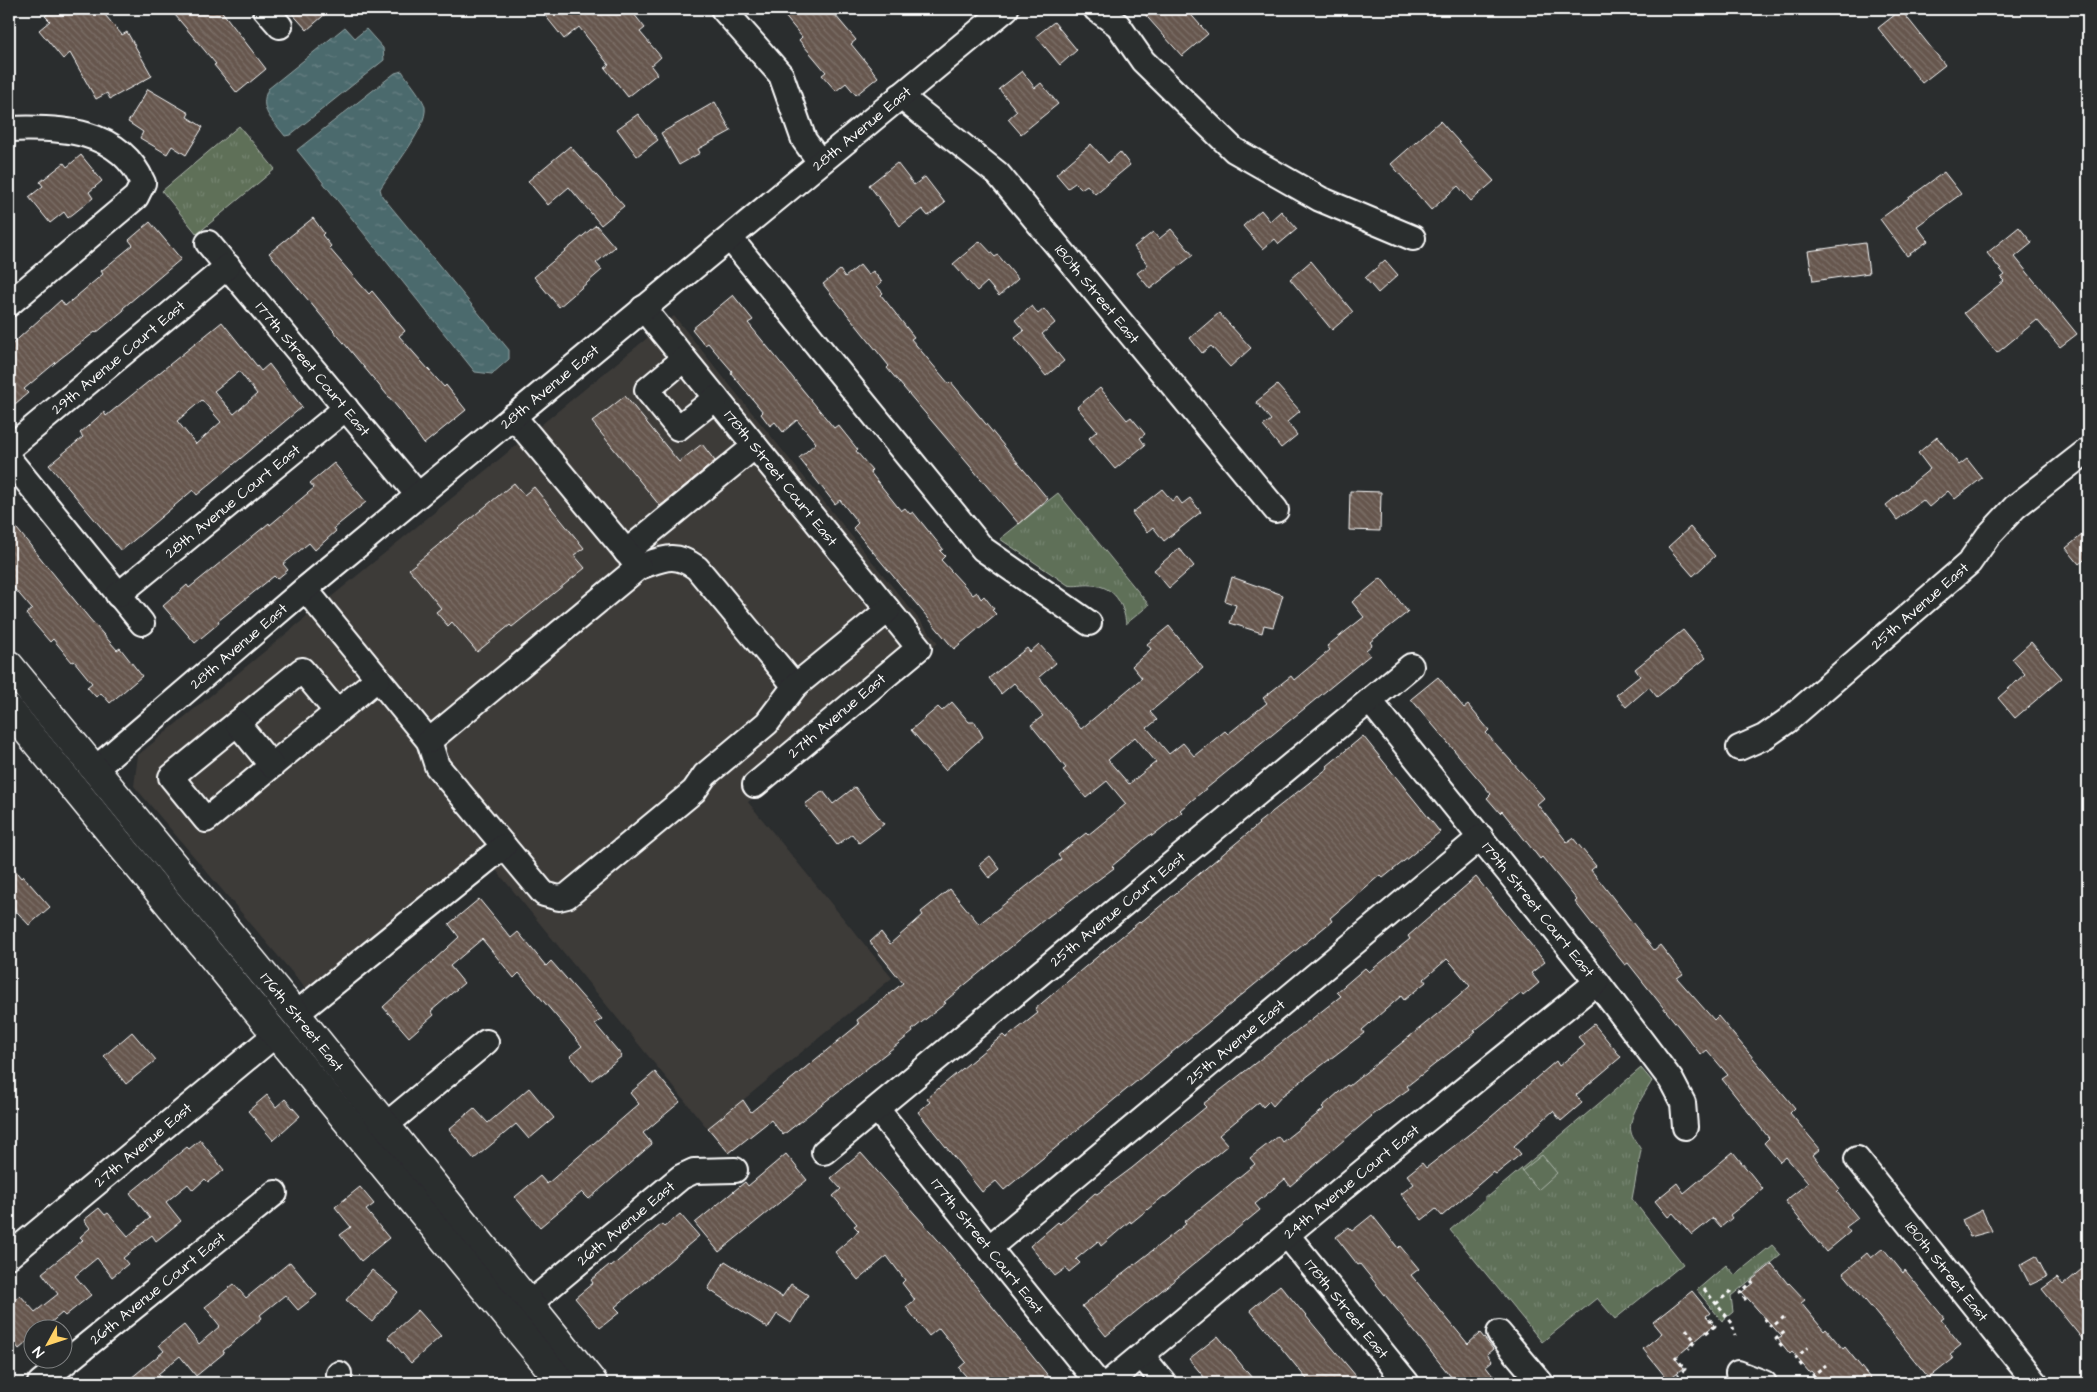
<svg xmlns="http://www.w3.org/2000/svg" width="2097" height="1392" font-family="'Architects Daughter',sans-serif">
<defs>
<pattern id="grass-tufts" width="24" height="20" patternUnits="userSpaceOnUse" patternTransform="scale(1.25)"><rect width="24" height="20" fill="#5e6f58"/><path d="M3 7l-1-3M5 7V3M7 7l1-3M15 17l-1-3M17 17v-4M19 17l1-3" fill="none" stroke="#768571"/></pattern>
<pattern id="water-ripples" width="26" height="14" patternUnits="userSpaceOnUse" patternTransform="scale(1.25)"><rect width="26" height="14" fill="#4c6a6d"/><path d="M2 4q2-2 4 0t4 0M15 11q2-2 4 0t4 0" fill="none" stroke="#678083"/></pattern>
<pattern id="building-back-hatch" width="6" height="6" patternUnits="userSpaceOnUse" patternTransform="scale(1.25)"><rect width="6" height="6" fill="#66574e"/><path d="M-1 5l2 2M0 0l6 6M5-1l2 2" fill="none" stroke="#7d7069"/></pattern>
</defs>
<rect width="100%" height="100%" fill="#2a2d2e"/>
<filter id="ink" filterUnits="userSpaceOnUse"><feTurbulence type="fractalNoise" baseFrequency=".02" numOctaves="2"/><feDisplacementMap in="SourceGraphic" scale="10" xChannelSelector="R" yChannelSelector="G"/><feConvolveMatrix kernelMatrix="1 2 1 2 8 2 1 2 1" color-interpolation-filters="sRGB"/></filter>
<g filter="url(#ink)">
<polygon fill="#3c3a38" points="674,316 938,643 748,802 892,978 708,1129 496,870 323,1009 134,786 138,755"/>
<g fill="url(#grass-tufts)" stroke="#aeb7ac">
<polygon points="239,126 275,169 197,234 162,191"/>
<path d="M1058,493L1149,605L1126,624C1124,604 1114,586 1092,585C1083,584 1076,587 1068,585L1000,539Z"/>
<path d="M1641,1068L1652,1081C1645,1093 1627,1118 1631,1132C1632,1138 1638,1144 1641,1150L1632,1199L1683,1264L1615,1319L1597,1298L1542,1342L1450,1230L1485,1200V1196H1489Z"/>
<polygon points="1772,1245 1781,1255 1731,1296 1733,1312 1722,1321 1697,1290 1726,1265 1735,1275"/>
</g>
<polygon fill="#5e6f58" stroke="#aeb7ac" points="1542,1155 1557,1173 1538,1190 1522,1171"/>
<g fill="url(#water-ripples)" stroke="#94a6a7">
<path d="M345,27L355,38L366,29L383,48L384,60L290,135L285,136C272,119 258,110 268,89Z"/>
<path d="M402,71C407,79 424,99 425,107C428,127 391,171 380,189L382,196L509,350V359L492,374L475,372L297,150L395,73Z"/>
</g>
<g fill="url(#building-back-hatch)" stroke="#fff" fill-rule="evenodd">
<polygon points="54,9 100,9 122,35 127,32 152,76 110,99 107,93 96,99 70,53 63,59 39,30 50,21 45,16"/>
<polygon points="170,9 220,9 266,69 237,93 214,65 216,64"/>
<polygon points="288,9 331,9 307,30"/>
<polygon points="540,9 630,9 645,28 640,32 661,57 651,66 657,74 628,97 605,68 609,65 579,27 564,39"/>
<polygon points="779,9 830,9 856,40 851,44 878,77 856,95 846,83 836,91 822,75 826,72 799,40 802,37"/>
<polygon points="1140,9 1186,9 1208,34 1182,56"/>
<polygon points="1901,10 1945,65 1922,83 1878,28"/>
<polygon points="1054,22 1077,50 1060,65 1036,36"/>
<polygon points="1022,71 1035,88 1041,83 1058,104 1021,134 1008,119 1017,111 999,89"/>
<polygon points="148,89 189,113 187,117 203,127 186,155 172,146 167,154 140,138 143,132 128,122"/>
<polygon points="715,102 731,131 698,149 700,153 679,165 661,133"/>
<polygon points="638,114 658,140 637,156 617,129"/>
<polygon points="1440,121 1494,181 1471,201 1458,186 1431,210 1391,164"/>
<polygon points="1091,144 1108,163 1120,152 1130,165 1095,194 1087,185 1081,189 1075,183 1068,188 1056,174"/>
<polygon points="570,146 624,206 601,225 569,187 548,205 528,181"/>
<polygon points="81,155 102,181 89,192 93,198 68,218 64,212 50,223 29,197 43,186 40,182 64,163 67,167"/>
<polygon points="897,163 914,185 925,177 945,203 928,216 922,209 900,226 869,185"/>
<polygon points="1944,172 1961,194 1917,226 1928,241 1907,256 1880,219"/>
<polygon points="1261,210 1270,221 1281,211 1297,229 1279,244 1275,239 1263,249 1243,226"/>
<polygon points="313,218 324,233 322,235 331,246 329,248 360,284 369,294 372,291 405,331 399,336 444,387 446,385 466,410 424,444 403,414 269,253"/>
<polygon points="150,222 181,259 123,308 124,310 96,333 95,332 61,358 24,389 28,393 9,409 9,347 61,300 65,306 103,274 101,271 133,245 129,240"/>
<polygon points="596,225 615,247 596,263 602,270 559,307 534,277"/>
<polygon points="2019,227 2032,243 2015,257 2077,334 2060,347 2037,320 1997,353 1964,313 2004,281 2001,278 2005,275 1987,253"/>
<polygon points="1171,229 1193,255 1150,289 1137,273 1148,265 1134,247 1153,232 1159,239"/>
<polygon points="980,241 995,257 998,255 1018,279 999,296 987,282 977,291 953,264"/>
<polygon points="1865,243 1869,273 1813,281 1808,251"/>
<polygon points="1385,260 1398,275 1378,293 1365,278"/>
<polygon points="1311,261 1353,312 1332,330 1290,279"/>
<polygon points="860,265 868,275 873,271 882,282 877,286 883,293 881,295 914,337 911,339 949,384 951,382 1048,499 1019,524 887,368 889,366 823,284 840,270 845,277"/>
<polygon points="733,295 753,320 748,323 834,428 838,425 858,450 856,451 872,470 870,472 901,511 905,508 910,514 913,512 943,549 940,551 945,556 941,560 973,595 977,592 981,599 984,596 994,609 992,610 996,614 954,649 853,528 858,523 840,500 835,504 799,458 816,443 797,420 783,432 775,422 770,426 761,414 763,412 731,373 732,371 708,343 705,345 692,329"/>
<polygon points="1032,306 1038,314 1044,309 1055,323 1042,334 1064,361 1046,376 1015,338 1024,331 1015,320"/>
<polygon points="1219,313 1251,348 1230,367 1211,346 1202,353 1190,338"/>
<path d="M222,322L261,371L269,364L302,407L197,495L193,490L121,551L49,465L83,437L80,433L104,412L106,416ZM239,371L257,394L234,414L214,391ZM202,400L221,422L196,444L177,421Z"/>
<polygon points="1277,385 1300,411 1287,422 1297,435 1281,448 1263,426 1271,420 1256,402"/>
<polygon points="1100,388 1127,420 1131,417 1145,434 1140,438 1145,445 1115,469 1089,438 1097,431 1077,407"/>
<polygon points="625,396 679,462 702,444 715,461 660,506 592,422"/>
<polygon points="1937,437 1959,465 1967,459 1982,478 1955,499 1948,491 1929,507 1923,500 1897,520 1886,505 1930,469 1918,453"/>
<polygon points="334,463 366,502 334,528 336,531 315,550 309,543 283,564 288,570 277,579 274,576 218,621 219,623 195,643 163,606 187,585 189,588 269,523 270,525 314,488 310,483"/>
<polygon points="514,483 524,495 534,487 584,548 574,555 585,568 512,627 510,625 477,652 452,622 448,626 436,612 441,608 409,569"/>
<polygon points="1162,489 1172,501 1177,497 1182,504 1190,498 1201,512 1164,541 1153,527 1147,532 1132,513"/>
<polygon points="1350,491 1381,492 1380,531 1349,530"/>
<polygon points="9,519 89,618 117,650 120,648 142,676 110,703 101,693 96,697 87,687 92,683 74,661 72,662 53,639 50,642 26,614 32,609 9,582"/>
<polygon points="1690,527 1715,556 1693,576 1668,547"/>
<polygon points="2088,530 2088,557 2079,564 2066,548"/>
<polygon points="1179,548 1194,566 1169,588 1154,570"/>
<polygon points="1232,577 1283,595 1273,627 1264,625 1262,633 1230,623 1236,605 1225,601"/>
<path d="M1381,578L1408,612L1370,642L1372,645L1366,650L1370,655L1180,810L1182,812L1152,836L1151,834L1112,866L1114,868L1045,919L944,1002L946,1003L912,1030L913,1032L783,1135L771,1120L729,1153L708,1128L743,1100L751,1112L859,1024L857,1020L903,983L870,942L881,932L890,944L923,915L921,912L950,889L979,924L1061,859L1058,855L1086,833L1088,835L1126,804L1107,781L1086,798L1063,770L1066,768L1031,725L1043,716L1014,683L1001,694L989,678L1027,648L1030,652L1039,644L1056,663L1039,677L1081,729L1142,678L1132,666L1151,649L1147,644L1169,626L1203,668L1150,712L1157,720L1147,728L1169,754L1183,743L1194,756L1225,731L1228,734L1267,703L1263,698L1291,676L1294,680L1330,650L1327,646L1364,617L1352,602ZM1135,737L1156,762L1129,784L1108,760Z"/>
<polygon points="1683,630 1706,658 1657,697 1649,687 1626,707 1616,695 1640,676 1635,669"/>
<polygon points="2031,642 2062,678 2015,718 1998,698 2025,674 2012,659"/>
<polygon points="1438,677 1464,708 1468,705 1489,730 1486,733 1544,798 1537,804 1567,842 1573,838 1596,866 1591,870 1654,950 1660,945 1683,974 1677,978 1714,1020 1718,1016 1795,1108 1790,1113 1820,1149 1813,1155 1840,1189 1837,1192 1858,1218 1846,1227 1850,1232 1826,1252 1785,1201 1808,1183 1786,1157 1780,1162 1764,1143 1769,1138 1722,1079 1728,1075 1707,1050 1701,1055 1628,963 1625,965 1600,934 1575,902 1577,900 1542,857 1540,859 1502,811 1500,813 1487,798 1491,794 1411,699"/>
<polygon points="952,702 969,722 975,722 983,737 945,770 911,730 938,707 942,711"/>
<polygon points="1363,736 1440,832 1383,878 1380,875 1330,918 1332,921 1004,1190 996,1181 982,1192 918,1112 930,1102 927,1098 1003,1035 1006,1038 1038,1013 1035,1009 1055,992 1139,922 1140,923 1259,824 1258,823 1328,768 1327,766"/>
<polygon points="855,787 884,824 859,843 852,834 837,845 805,804 823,791 833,804"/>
<polygon points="990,856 1000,869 989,878 979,865"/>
<polygon points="9,863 21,878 23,876 50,907 29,925 9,903"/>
<polygon points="1476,877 1545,962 1531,973 1539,983 1523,996 1521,993 1474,1031 1476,1032 1407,1086 1409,1089 1379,1110 1290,1186 1285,1179 1255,1204 1260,1210 1106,1336 1082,1306 1186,1224 1184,1222 1255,1164 1250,1158 1278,1136 1282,1142 1324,1109 1322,1107 1347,1085 1349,1086 1458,997 1470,986 1452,964 1447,959 1424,979 1426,982 1404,1000 1401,996 1362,1030 1364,1033 1283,1095 1273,1106 1269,1101 1263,1107 1259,1102 1219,1135 1228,1145 1165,1197 1164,1196 1131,1223 1130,1221 1101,1246 1098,1241 1076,1259 1080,1263 1069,1272 1066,1268 1055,1276 1030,1246 1058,1222 1060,1224 1095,1193 1097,1194 1132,1168 1206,1107 1203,1104 1341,996 1337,992 1365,968 1369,972 1410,939 1408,936"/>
<polygon points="479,899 511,938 518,932 546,966 551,961 602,1019 595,1024 622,1056 591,1081 570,1056 582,1046 519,973 514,978 482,939 450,966 464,983 431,1011 434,1015 409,1037 383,1007 459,937 449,924"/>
<polygon points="1594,1024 1621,1057 1576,1095 1582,1103 1561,1121 1553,1111 1514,1146 1521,1154 1496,1174 1493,1172 1442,1216 1436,1209 1422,1220 1401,1194 1414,1184 1407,1175 1422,1163 1426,1168 1491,1117 1556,1061 1559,1066 1585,1045 1578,1037"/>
<polygon points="132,1032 156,1060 126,1084 104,1056"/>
<polygon points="655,1072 680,1102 643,1133 652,1144 589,1199 582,1192 540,1227 515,1197 540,1176 547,1184 639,1104 630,1093"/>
<polygon points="529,1088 554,1118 529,1139 516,1124 474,1159 449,1129 474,1108 488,1123"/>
<polygon points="267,1095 276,1107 285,1099 300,1116 273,1140 248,1111"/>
<polygon points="200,1140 224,1170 208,1182 205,1179 193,1190 188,1184 166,1202 181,1221 156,1241 152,1235 123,1258 128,1264 112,1277 97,1258 75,1276 91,1295 65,1316 62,1313 42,1330 32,1330 32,1338 19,1349 9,1337 9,1330 15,1325 9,1317 9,1305 20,1295 35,1312 58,1294 42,1273 83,1240 80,1237 90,1228 84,1220 99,1208 105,1215 108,1213 128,1236 150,1218 130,1193 187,1147 189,1149"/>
<polygon points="1733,1152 1763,1189 1730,1215 1732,1218 1721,1227 1713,1218 1692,1235 1673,1213 1668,1217 1655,1201 1677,1183 1684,1193"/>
<polygon points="861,1153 945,1248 1054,1383 972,1383 959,1368 966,1362 939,1328 929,1336 906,1307 915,1300 902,1283 905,1280 887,1256 858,1280 835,1252 859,1231 854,1226 857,1224 833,1196 841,1189 831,1178"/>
<polygon points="786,1154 807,1180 719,1252 695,1223 745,1182 748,1186"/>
<polygon points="360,1187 374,1204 366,1210 389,1238 361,1261 340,1235 351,1227 335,1207"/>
<polygon points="1982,1210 1992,1231 1970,1237 1962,1220"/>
<polygon points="680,1214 699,1236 615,1307 620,1312 600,1328 575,1298 593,1283 591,1280 609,1265 611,1267 662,1224 664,1227"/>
<polygon points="1372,1215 1398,1248 1400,1246 1419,1269 1411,1275 1468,1344 1480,1333 1493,1349 1487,1354 1492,1361 1486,1366 1499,1383 1456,1383 1360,1264 1358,1265 1336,1237 1348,1227 1352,1231"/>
<polygon points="1883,1248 1903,1273 1905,1270 1944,1318 1941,1320 1961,1345 1950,1354 1953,1359 1929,1378 1843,1273 1867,1253 1871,1258"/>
<polygon points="2036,1256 2047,1277 2030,1285 2020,1265"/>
<polygon points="725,1261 782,1297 791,1284 808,1295 791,1323 777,1314 768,1328 708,1289"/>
<polygon points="290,1262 317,1295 298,1310 285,1295 260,1315 262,1318 223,1351 224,1353 196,1376 180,1356 158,1374 166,1383 125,1383 164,1351 159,1345 184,1325 199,1344 220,1326 205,1307 234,1284 246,1298"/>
<polygon points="1772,1264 1788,1284 1789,1283 1805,1300 1801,1303 1824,1331 1826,1329 1843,1349 1845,1347 1874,1383 1822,1383 1811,1371 1809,1372 1792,1352 1790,1354 1778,1339 1782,1337 1742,1292 1754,1283 1752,1280"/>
<polygon points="2088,1264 2088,1346 2042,1289 2057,1278 2063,1285"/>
<polygon points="372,1270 398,1292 372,1322 346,1300"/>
<polygon points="1280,1285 1356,1376 1348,1383 1310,1383 1250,1310"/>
<polygon points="1692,1291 1710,1313 1706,1316 1714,1325 1675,1358 1683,1368 1668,1380 1643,1349 1662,1333 1653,1322"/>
<polygon points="418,1310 441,1336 411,1363 388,1337"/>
<polygon points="1218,1336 1256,1383 1209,1383 1189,1359"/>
</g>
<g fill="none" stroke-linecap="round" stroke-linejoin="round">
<defs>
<g id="minor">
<polyline points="265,9 280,26"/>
<polyline points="723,9 781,75 804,140 820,162"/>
<polyline points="1096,9 1118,25 1143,61 1234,150 1320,199 1413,238"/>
<path id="s1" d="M900,96L998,174L1276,510"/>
<path d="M9,129C60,127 120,129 143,183L136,197L9,304"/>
<polyline points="730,238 983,549 1089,623"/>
<path id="s2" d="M208,243L418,495"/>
<path id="s3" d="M643,308L919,648L755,785"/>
<polyline points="684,359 647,390 678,428 716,398"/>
<path id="s4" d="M9,448L228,266"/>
<polyline points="9,459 142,623"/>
<polyline points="626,552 755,446"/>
<path d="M639,567C663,559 674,551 697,568L795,686"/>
<polyline points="305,589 429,741 437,766 544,894 559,898 567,896 694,791 705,775 767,723 795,686 888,610"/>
<path id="s5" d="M118,595L346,408"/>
<path id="s6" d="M1370,701L1597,982L1671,1080L1683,1103L1685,1127"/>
<polyline points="337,712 302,670 171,777 206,820 378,678"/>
<polyline points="237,723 272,766"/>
<polyline points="429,741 639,567 513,416"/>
<path id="s7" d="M1739,748L1764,737L1787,721L1969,563L1988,536L2015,507L2088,450"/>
<path id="s8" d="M95,769L305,589L1006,9"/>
<polyline points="296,1014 504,846"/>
<path id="s9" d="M877,1109L1098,1383"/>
<polyline points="386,1125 486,1042"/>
<path id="s10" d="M824,1152L1411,666"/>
<path id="s11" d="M1857,1159L2036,1383"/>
<path id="s12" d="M1287,1235L1407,1383"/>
<path id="s13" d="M990,1247L1481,837"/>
<path id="s14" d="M9,1256L276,1034"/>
<path id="s15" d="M529,1304L681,1177L694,1171L735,1170"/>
<polyline points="1499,1333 1541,1383"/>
<polyline points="1142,1356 1164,1383"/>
<polyline points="1738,1373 1764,1383"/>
<path id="s16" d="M40,1383L275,1193"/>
<polyline points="339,1383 339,1374"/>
<path id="s17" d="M1108,1383L1372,1164L1597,982"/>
</g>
<g id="major">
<path id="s18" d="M9,665L296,1014L593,1383"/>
<polyline points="9,709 562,1383"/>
</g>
</defs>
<use href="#minor" stroke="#fff" stroke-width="28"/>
<use href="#major" stroke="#fff" stroke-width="31"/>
<g stroke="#fff" stroke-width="3" stroke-dasharray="4 4" stroke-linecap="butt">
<polyline points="1704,1289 1732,1323 1735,1336"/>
<polyline points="1746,1300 1740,1293 1753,1281"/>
<polyline points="1716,1304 1733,1289"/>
<polyline points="1764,1318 1772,1327 1784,1317"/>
<polyline points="1686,1329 1695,1341 1689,1349"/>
<polyline points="1706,1333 1715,1326 1707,1316"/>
<polyline points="1782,1346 1776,1339 1787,1330"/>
<polyline points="1675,1356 1685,1369 1678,1375"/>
<polyline points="1802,1366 1796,1358 1808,1347"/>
<polyline points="1820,1383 1813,1375 1826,1365"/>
</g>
<use href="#minor" stroke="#2a2d2e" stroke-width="24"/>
<use href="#major" stroke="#2a2d2e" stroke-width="28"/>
</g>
</g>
<g text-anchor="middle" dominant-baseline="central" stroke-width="4" stroke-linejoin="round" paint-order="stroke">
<g font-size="15" fill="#fff" stroke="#2a2d2e">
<text stroke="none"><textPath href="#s8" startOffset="999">28th Avenue East</textPath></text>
<text stroke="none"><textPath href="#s1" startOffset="281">180th Street East</textPath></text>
<text stroke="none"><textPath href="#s4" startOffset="142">29th Avenue Court East</textPath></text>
<text stroke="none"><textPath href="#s2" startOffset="164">177th Street Court East</textPath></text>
<text stroke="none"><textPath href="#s8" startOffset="594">28th Avenue East</textPath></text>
<text stroke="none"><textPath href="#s3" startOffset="219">178th Street Court East</textPath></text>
<text stroke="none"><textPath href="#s5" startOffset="148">28th Avenue Court East</textPath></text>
<text stroke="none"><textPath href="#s7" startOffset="231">25th Avenue East</textPath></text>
<text stroke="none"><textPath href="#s8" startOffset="189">28th Avenue East</textPath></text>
<text transform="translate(837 716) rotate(-40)">27th Avenue East</text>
<text stroke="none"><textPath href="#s10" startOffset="381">25th Avenue Court East</textPath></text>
<text stroke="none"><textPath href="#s6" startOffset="268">179th Street Court East</textPath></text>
<text stroke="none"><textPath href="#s18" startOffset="462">176th Street East</textPath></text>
<text stroke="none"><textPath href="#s13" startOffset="320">25th Avenue East</textPath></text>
<text stroke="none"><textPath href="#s14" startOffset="174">27th Avenue East</textPath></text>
<text stroke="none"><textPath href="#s17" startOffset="316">24th Avenue Court East</textPath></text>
<text stroke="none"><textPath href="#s15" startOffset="126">26th Avenue East</textPath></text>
<text stroke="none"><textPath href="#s9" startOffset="176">177th Street Court East</textPath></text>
<text stroke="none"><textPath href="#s11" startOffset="144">180th Street East</textPath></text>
<text stroke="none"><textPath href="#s16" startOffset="151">26th Avenue Court East</textPath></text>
<text stroke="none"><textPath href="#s12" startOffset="95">178th Street East</textPath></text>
</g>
</g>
<rect width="2097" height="1392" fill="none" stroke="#2a2d2e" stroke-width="30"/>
<rect x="15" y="15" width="2067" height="1362" fill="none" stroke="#fff" stroke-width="2" filter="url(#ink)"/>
<g transform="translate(48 1344) rotate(230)"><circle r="24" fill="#2a2d2e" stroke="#7f8182"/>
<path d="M0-4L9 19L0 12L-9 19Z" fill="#ffd166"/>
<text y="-8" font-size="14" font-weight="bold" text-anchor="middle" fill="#ffffff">N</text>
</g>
</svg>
